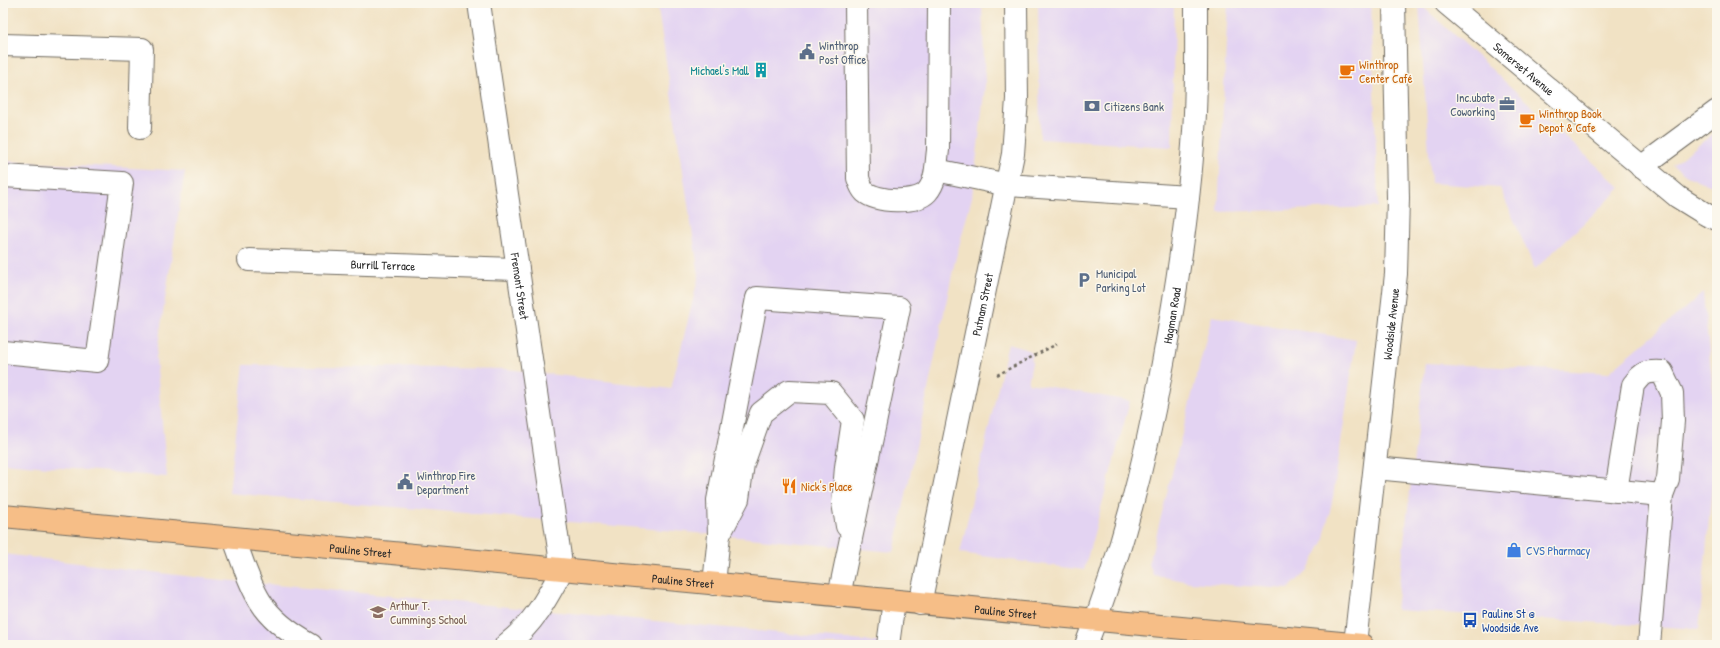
<svg xmlns="http://www.w3.org/2000/svg" width="1720" height="648" font-family="'Patrick Hand',sans-serif">
<rect width="100%" height="100%" fill="#fbf7ec"/>
<filter id="ink" filterUnits="userSpaceOnUse"><feTurbulence type="fractalNoise" baseFrequency=".025" numOctaves="2"/><feDisplacementMap in="SourceGraphic" scale="8" xChannelSelector="R" yChannelSelector="G"/><feConvolveMatrix kernelMatrix="1 2 1 2 8 2 1 2 1" color-interpolation-filters="sRGB"/></filter>
<filter id="wash" filterUnits="userSpaceOnUse"><feTurbulence type="fractalNoise" baseFrequency=".012" numOctaves="4" result="noise"/><feDisplacementMap in="SourceGraphic" scale="16" xChannelSelector="R" yChannelSelector="G"/><feGaussianBlur stdDeviation="0.9" result="paint"/><feColorMatrix in="noise" values="0 0 0 0 0 0 0 0 0 0 0 0 0 0 0 0 0 1.4 0 .05"/><feComposite in="paint" operator="in"/></filter>
<g filter="url(#wash)">
<rect width="100%" height="100%" fill="#f1e2c4"/>
<g fill="#e3d3f2">
<polygon points="657,3 982,3 985,85 972,197 954,265 894,552 676,531 229,493 244,365 507,369 671,389 699,275"/>
<polygon points="1038,3 1174,3 1172,147 1040,139"/>
<polygon points="1228,3 1371,3 1378,207 1218,212"/>
<polygon points="1419,3 1621,188 1535,269 1500,188 1431,183"/>
<polygon points="1717,131 1717,188 1687,176 1672,165"/>
<polygon points="3,161 185,171 156,358 167,477 3,463"/>
<polygon points="1703,293 1717,429 1699,629 1396,610 1425,363 1608,373"/>
<polygon points="1212,316 1356,340 1333,497 1323,542 1308,570 1288,589 1190,582 1153,575 1149,564"/>
<polygon points="1008,344 1026,349 1031,352 1032,363 1028,383 1130,401 1084,570 960,553"/>
<polygon points="3,554 202,578 906,645 3,645"/>
</g>
</g>
<g filter="url(#ink)">
<g fill="none" stroke-linecap="round" stroke-linejoin="round">
<defs>
<g id="minor">
<path id="s1" d="M479,3L562,570C546,600 534,623 506,645"/>
<path d="M856,3L858,178C860,184 861,188 865,192C877,202 916,204 927,192C937,181 936,164 938,150L939,3"/>
<path id="s2" d="M1446,3L1678,197L1707,215L1717,219"/>
<polyline points="3,45 142,49 140,128"/>
<polyline points="1641,167 1717,111"/>
<polyline points="936,170 1008,185 1188,197"/>
<polyline points="3,176 122,183 97,361 3,352"/>
<path id="s3" d="M249,260L518,269"/>
<polyline points="1375,468 1662,495"/>
<path d="M1616,491L1633,385C1643,372 1645,371 1662,372L1672,393L1673,421L1668,479L1662,495L1649,645"/>
<polyline points="720,533 738,499 743,464 761,413 789,391 831,393 853,420 846,467 843,503 847,526"/>
<path d="M234,539C242,559 248,582 260,601C271,619 293,635 311,645"/>
<polyline points="714,584 719,535 718,500 757,298 899,308 839,596"/>
<path id="s4" d="M920,604L1013,154L1017,99L1016,3"/>
<path id="s5" d="M1355,644L1396,274L1398,198L1394,3"/>
<polyline points="888,645 894,601"/>
<path id="s6" d="M1086,645C1122,554 1146,459 1163,363C1177,287 1189,209 1194,131C1197,89 1196,46 1196,3"/>
</g>
<g id="major">
<path id="s7" d="M3,516L1362,645"/>
</g>
</defs>
<use href="#minor" stroke="#706b61" stroke-width="24"/>
<use href="#major" stroke="#706b61" stroke-width="24"/>
<polyline stroke="#706b61" stroke-width="2.5" stroke-dasharray="3 3" stroke-linecap="butt" points="997,375 1057,344"/>
<use href="#minor" stroke="#fff" stroke-width="22"/>
<use href="#major" stroke="#f6be87" stroke-width="22"/>
</g>
</g>
<defs>
<symbol id="civic-bare" viewBox="-9 -9 18 18"><path d="M-.6-6.5H3V-4.5H.6V-3L4-1V1h2V6H-6V1h2V-1L-.6-3ZM-1.2 2.5V6h2.4V2.5Z" fill="#5c6f8a" stroke="#fbf7ec" stroke-width="2.5" paint-order="stroke"/></symbol>
<symbol id="building-bare" viewBox="-9 -9 18 18"><path d="M-4-6H4V6H1V3H-1V6H-4ZM-2.5-4.3h1.7v1.8h-1.7ZM.8-4.3h1.7v1.8H.8ZM-2.5-1h1.7V.8h-1.7ZM.8-1h1.7V.8H.8Z" fill="#0f9aa8" stroke="#fbf7ec" stroke-width="2.5" paint-order="stroke"/></symbol>
<symbol id="cafe-bare" viewBox="-9 -9 18 18"><path d="M-5.5-4.5H6V0H3Q3 3.5 0 3.5H-2.5Q-5.5 3.5-5.5 0ZM3-3.2v2h1.7v-2ZM-6 4.5H4V6H-6Z" fill="#e8710a" stroke="#fbf7ec" stroke-width="2.5" paint-order="stroke"/></symbol>
<symbol id="office-bare" viewBox="-9 -9 18 18"><path d="M-6-3h4V-5.5h4V-3h4V5H-6ZM-1-4.5V-3h2v-1.5ZM-6 0V1H6V0Z" fill="#5c6f8a" stroke="#fbf7ec" stroke-width="2.5" paint-order="stroke"/></symbol>
<symbol id="bank-bare" viewBox="-9 -9 18 18"><path d="M-6-4H6V4H-6ZM0-2.3a2.3 2.3 0 1 0 0 4.6a2.3 2.3 0 1 0 0-4.6Z" fill="#5c6f8a" stroke="#fbf7ec" stroke-width="2.5" paint-order="stroke"/></symbol>
<symbol id="parking-bare" viewBox="-9 -9 18 18"><path d="M-3.5-5.5H1a3.5 3.5 0 0 1 0 7H-1V5.5H-3.5ZM-1-3.4V-.6H.8a1.4 1.4 0 0 0 0-2.8Z" fill="#5c6f8a" stroke="#fbf7ec" stroke-width="2.5" paint-order="stroke"/></symbol>
<symbol id="restaurant-bare" viewBox="-9 -9 18 18"><path d="M-5-6h1v4h1v-4h1v4h1v-4h1v5L-1.5 .5V6h-2V.5L-5-1ZM5-6V6H3V1.5H1.5Q1.5-4 5-6Z" fill="#e8710a" stroke="#fbf7ec" stroke-width="2.5" paint-order="stroke"/></symbol>
<symbol id="shop-bare" viewBox="-9 -9 18 18"><path d="M-5-2.5h2.3a2.7 3.5 0 0 1 5.4 0H5L5.5 6h-11ZM-1.5-2.5h3a1.5 2.3 0 0 0-3 0Z" fill="#3f7fe0" stroke="#fbf7ec" stroke-width="2.5" paint-order="stroke"/></symbol>
<symbol id="school-bare" viewBox="-9 -9 18 18"><path d="M0-5L7-2L0 1L-7-2ZM-4 1L0 2.5L4 1V4Q0 6-4 4Z" fill="#8d6e63" stroke="#fbf7ec" stroke-width="2.5" paint-order="stroke"/></symbol>
<symbol id="bus-bare" viewBox="-9 -9 18 18"><path d="M-5-6H5V4H4V6H2V4H-2V6H-4V4H-5ZM-3.5-4V0h7V-4ZM-3.5 1.2v1.5H-2V1.2ZM2 1.2v1.5H3.5V1.2Z" fill="#1a4fb4" stroke="#fbf7ec" stroke-width="2.5" paint-order="stroke"/></symbol>
</defs>
<g fill-rule="evenodd">
<use href="#civic-bare" x="796" y="41" width="22" height="22"/>
<use href="#building-bare" x="750" y="59" width="22" height="22"/>
<use href="#cafe-bare" x="1336" y="60" width="22" height="22"/>
<use href="#office-bare" x="1496" y="93" width="22" height="22"/>
<use href="#bank-bare" x="1081" y="95" width="22" height="22"/>
<use href="#cafe-bare" x="1516" y="109" width="22" height="22"/>
<use href="#parking-bare" x="1073" y="269" width="22" height="22"/>
<use href="#civic-bare" x="394" y="471" width="22" height="22"/>
<use href="#restaurant-bare" x="778" y="475" width="22" height="22"/>
<use href="#shop-bare" x="1503" y="539" width="22" height="22"/>
<use href="#school-bare" x="367" y="601" width="22" height="22"/>
<use href="#bus-bare" x="1459" y="609" width="22" height="22"/>
</g>
<g text-anchor="middle" dominant-baseline="central" stroke-width="3" stroke-linejoin="round" paint-order="stroke">
<g font-size="12" fill="#4e5e75" stroke="#fbf7ec" text-anchor="start">
<text x="819" y="45">Winthrop<tspan x="819" dy="14">Post Office</tspan></text>
<text x="1495" y="97" text-anchor="end">Inc.ubate<tspan x="1495" dy="14">Coworking</tspan></text>
<text x="1104" y="106">Citizens Bank</text>
<text x="1096" y="273">Municipal<tspan x="1096" dy="14">Parking Lot</tspan></text>
<text x="417" y="475">Winthrop Fire<tspan x="417" dy="14">Department</tspan></text>
</g>
<g font-size="12" fill="#c56008" stroke="#fbf7ec" text-anchor="start">
<text x="1359" y="64">Winthrop<tspan x="1359" dy="14">Center Café</tspan></text>
<text x="1539" y="113">Winthrop Book<tspan x="1539" dy="14">Depot &amp; Cafe</tspan></text>
<text x="801" y="486">Nick's Place</text>
</g>
<g font-size="12" fill="#2b2b2b" stroke="#fbf7ec">
<text stroke="none"><textPath href="#s2" startOffset="102">Somerset Avenue</textPath></text>
<text stroke="none"><textPath href="#s3" startOffset="134">Burrill Terrace</textPath></text>
<text stroke="none"><textPath href="#s1" startOffset="286">Fremont Street</textPath></text>
<text stroke="none"><textPath href="#s4" startOffset="306">Putnam Street</textPath></text>
<text stroke="none"><textPath href="#s6" startOffset="341">Hagman Road</textPath></text>
<text stroke="none"><textPath href="#s5" startOffset="322">Woodside Avenue</textPath></text>
<text stroke="none"><textPath href="#s7" startOffset="359">Pauline Street</textPath></text>
<text stroke="none"><textPath href="#s7" startOffset="683">Pauline Street</textPath></text>
<text stroke="none"><textPath href="#s7" startOffset="1007">Pauline Street</textPath></text>
</g>
<g font-size="12" fill="#0d838f" stroke="#fbf7ec" text-anchor="end">
<text x="749" y="70">Michael's Mall</text>
</g>
<g font-size="12" fill="#366cbe" stroke="#fbf7ec" text-anchor="start">
<text x="1526" y="550">CVS Pharmacy</text>
</g>
<g font-size="12" fill="#785e54" stroke="#fbf7ec" text-anchor="start">
<text x="390" y="605">Arthur T.<tspan x="390" dy="14">Cummings School</tspan></text>
</g>
<g font-size="12" fill="#164399" stroke="#fbf7ec" text-anchor="start">
<text x="1482" y="613">Pauline St @<tspan x="1482" dy="14">Woodside Ave</tspan></text>
</g>
</g>
<rect width="1720" height="648" fill="none" stroke="#fbf7ec" stroke-width="16"/>
</svg>
